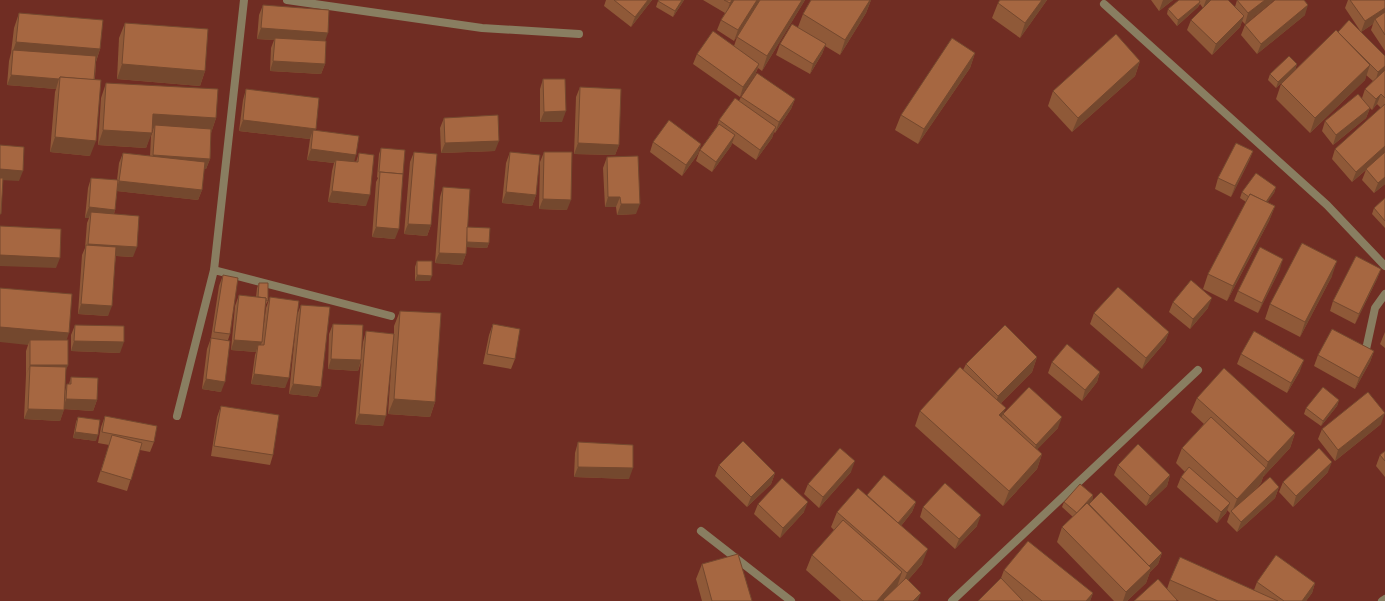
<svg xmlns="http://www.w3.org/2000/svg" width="1385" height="601" font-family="'Archivo Narrow',sans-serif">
<rect width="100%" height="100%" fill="#702d23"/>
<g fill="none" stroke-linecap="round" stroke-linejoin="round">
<g stroke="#897e61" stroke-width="8">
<polyline points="287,0 482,28 579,34"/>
<polyline points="1104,4 1327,205 1385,266"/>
<polyline points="214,270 244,0"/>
<polyline points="1365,354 1375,308 1385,294"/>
<polyline points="177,416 214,270 391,316"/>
<polyline points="701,531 791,601"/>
<polyline points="952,601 1198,370"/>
<polyline points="1382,601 1385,599"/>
</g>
</g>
<g fill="#8f5938">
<polygon points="606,0 652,0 631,27 604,6"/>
<polygon points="684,0 673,17 656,7 658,1"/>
<polygon points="703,0 805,0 762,71 758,68 755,75 740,97 693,64 697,54 734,46 737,37 749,18 734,41 717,30 721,20 725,13"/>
<polygon points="811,0 871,0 866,13 840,55 825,46 822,54 810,74 776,55 780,44 798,27 803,14"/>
<polygon points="1000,0 1047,0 1020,38 992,18 998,3"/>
<polygon points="1151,0 1173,0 1159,11"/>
<polygon points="1179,0 1228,0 1235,7 1237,0 1274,0 1245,24 1242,21 1240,27 1212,55 1187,30 1191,20 1207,4 1203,8 1200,4 1198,7 1177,26 1167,14 1168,9"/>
<polygon points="1348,0 1385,0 1385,51 1371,30 1373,24 1361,32 1345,8"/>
<polygon points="263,5 325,41 325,64 321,74 270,71 271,48 274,40 257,39 259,15"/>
<polygon points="19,13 100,49 96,62 90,156 50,152 55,92 56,89 7,85 9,61 11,53 14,28"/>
<polygon points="1305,15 1257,54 1241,35 1245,25"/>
<polygon points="125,23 205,71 200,86 117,79 119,38"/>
<polygon points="1338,32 1385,56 1385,184 1374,193 1362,180 1366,170 1352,182 1332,159 1335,149 1381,108 1377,104 1372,110 1370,108 1366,118 1333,145 1322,131 1325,121 1362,98 1365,89 1373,81 1366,75 1365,80 1310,133 1276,99 1281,84"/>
<polygon points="975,53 970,68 918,144 895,130 901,115"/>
<polygon points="1140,61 1135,76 1072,132 1048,106 1053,91"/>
<polygon points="1297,64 1295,70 1276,88 1268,80 1270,74"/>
<polygon points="543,79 562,122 540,122 540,89"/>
<polygon points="106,83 216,118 211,133 210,159 206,169 204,169 202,190 198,200 117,191 115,210 114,214 133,257 116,256 108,316 78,314 82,255 85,248 87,223 89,218 85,218 88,188 91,178 117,180 119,163 123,153 150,156 151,136 153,130 152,130 146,148 98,145 101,98"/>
<polygon points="580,87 619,145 615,155 574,154 576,97"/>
<polygon points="246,89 316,129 315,130 354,162 356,162 359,153 366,206 328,202 332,171 334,163 307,160 310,139 239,131 243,100"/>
<polygon points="741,97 795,99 791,109 775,133 774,132 772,138 756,160 732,143 731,146 712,172 696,161 700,150 717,126 719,120 739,101"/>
<polygon points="444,118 495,151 441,153 440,128"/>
<polygon points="653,142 701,144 698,154 682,176 650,152"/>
<polygon points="381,148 395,239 372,237 376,182 378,178 377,177 379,154"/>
<polygon points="1253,151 1249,161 1231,197 1215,189 1218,178"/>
<polygon points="414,152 431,225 427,236 404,234 410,162"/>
<polygon points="510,152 536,195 532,206 502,203 506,163"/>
<polygon points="544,152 567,210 539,209 540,162"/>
<polygon points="607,157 636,214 617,215 616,207 605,207 603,168"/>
<polygon points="443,187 467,227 489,243 487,248 466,247 466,254 462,265 435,263 440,197"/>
<polygon points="1276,187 1274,193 1267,202 1275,206 1269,221 1227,301 1203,289 1208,274 1246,202 1240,198 1242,192"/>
<polygon points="1385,198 1385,228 1372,214 1374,208"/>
<polygon points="417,261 430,281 415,281 415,267"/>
<polygon points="1280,269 1258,313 1234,301 1238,291"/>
<polygon points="1381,269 1377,279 1355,324 1330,311 1333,301"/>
<polygon points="223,275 230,334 228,340 221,392 202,389 207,349 211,338 219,286"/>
<polygon points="1332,276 1300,337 1265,319 1270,304"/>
<polygon points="259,283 268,301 265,306 262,339 266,308 270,297 297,315 301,305 321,387 317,397 289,394 297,315 285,388 251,384 255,355 256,352 231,350 235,306 239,295 256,297 257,288"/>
<polygon points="0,288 66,340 68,365 65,371 65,391 67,384 69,384 71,377 97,400 93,411 64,409 60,421 24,419 26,375 26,351 28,345"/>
<polygon points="1173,302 1208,308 1190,329 1169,312"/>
<polygon points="400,311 435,402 430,417 388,414 393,339 383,426 355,424 361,362 358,371 328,369 329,334 333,324 362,350 363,342 366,331 394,334 394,326"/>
<polygon points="1094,313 1169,332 1165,342 1142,369 1090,324"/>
<polygon points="493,324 515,359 511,369 483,364 489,335"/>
<polygon points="75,325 120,353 71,351 71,335"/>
<polygon points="1385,332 1385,348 1380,344"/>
<polygon points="1374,351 1370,362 1355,389 1314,366 1318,355"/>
<polygon points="1241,354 1300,371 1287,393 1237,364"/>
<polygon points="1037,357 1032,372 1001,403 1004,413 1058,428 1037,449 1042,454 1037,469 1003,506 915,426 920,411 963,370 966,364"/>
<polygon points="1052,362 1100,372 1097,382 1082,401 1048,373"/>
<polygon points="1197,398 1295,433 1290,448 1263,477 1261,483 1253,492 1279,487 1275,498 1237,532 1227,522 1230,513 1227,510 1226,513 1217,523 1177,487 1181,477 1185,472 1176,463 1182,448 1204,424 1191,412"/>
<polygon points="1339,400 1337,406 1321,426 1304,414 1306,408"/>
<polygon points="221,406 273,455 270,465 211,456 217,417"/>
<polygon points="105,416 154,442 150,452 140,450 127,491 97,482 109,445 98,443 101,427"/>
<polygon points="78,417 96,441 73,438 76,422"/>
<polygon points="1381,424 1335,461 1318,439 1322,429"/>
<polygon points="578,442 629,479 574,477 575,453"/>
<polygon points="1385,451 1385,477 1376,466 1380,455"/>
<polygon points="719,465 775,473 771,484 747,507 715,476"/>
<polygon points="1118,465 1170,475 1167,486 1146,506 1114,475"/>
<polygon points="851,472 819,508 804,494 808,484"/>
<polygon points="1328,472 1293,507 1279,492 1283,482"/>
<polygon points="867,495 916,502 912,512 901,526 922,564 908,580 918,601 841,601 806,570 812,555 834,530 831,527 837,512"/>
<polygon points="1093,495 1092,501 1089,504 1162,553 1158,564 1150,572 1146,583 1127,601 1114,601 1057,542 1062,527 1073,517 1062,507 1064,502"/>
<polygon points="758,504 804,512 780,538 754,514"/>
<polygon points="923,507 977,526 955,549 920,517"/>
<polygon points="702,564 752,601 702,601 696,579"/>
<polygon points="1004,570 1093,593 1090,601 978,601 1001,578"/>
<polygon points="1170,580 1254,590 1257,582 1315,583 1312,593 1306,601 1179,601 1177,600 1177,601 1134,601 1167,589"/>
</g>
<g fill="#74482e">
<polygon points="648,0 652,0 631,27 635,17"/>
<polygon points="682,0 684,0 673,17 675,11"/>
<polygon points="732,0 734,0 726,14 730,3"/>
<polygon points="757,0 760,0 734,41 738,30"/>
<polygon points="802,0 805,0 762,71 767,56"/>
<polygon points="870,0 871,0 866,13 840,55 845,40"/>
<polygon points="1042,0 1047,0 1020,38 1025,23"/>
<polygon points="1163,0 1173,0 1159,11"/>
<polygon points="1206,0 1212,0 1203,8"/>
<polygon points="1265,0 1274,0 1245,24 1248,13"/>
<polygon points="1200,2 1198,7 1177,26 1178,20"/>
<polygon points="1308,5 1305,15 1257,54 1261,44"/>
<polygon points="1385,8 1385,15 1375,19 1373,24 1361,32 1365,21"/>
<polygon points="1244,16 1240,27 1212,55 1216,44"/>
<polygon points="261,28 328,33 324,44 275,38 274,40 257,39"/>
<polygon points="16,42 100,49 95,64 12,54"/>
<polygon points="826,44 822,54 810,74 813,64"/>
<polygon points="975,53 970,68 918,144 924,129"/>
<polygon points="273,61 325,64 321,74 270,71"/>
<polygon points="1140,61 1135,76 1072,132 1078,118"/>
<polygon points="122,64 205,71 200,86 117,79"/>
<polygon points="759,64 755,75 740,97 743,87"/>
<polygon points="1297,64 1295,70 1276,88 1278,82"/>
<polygon points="1370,65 1365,80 1310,133 1315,118"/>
<polygon points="1385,66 1385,73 1375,83 1378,72"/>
<polygon points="11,75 59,79 56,89 7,85"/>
<polygon points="1381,94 1377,104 1372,110 1376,99"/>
<polygon points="795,99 791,109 775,133 779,122"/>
<polygon points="1370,108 1366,118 1333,145 1336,135"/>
<polygon points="566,111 562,122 540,122 544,112"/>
<polygon points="153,114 216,118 211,133 155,125 153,130 148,129"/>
<polygon points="243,120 316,129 312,138 313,130 310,139 239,131"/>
<polygon points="776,127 772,138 756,160 760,150"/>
<polygon points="103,130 152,133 146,148 98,145"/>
<polygon points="735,135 731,146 712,172 716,162"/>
<polygon points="55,137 96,141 90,156 50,152"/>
<polygon points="499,141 495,151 441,153 445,143"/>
<polygon points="578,143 619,145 615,155 574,154"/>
<polygon points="701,144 698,154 682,176 686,165"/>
<polygon points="1385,146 1385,153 1352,182 1356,172"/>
<polygon points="311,149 356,155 353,166 336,160 334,163 307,160"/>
<polygon points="1253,151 1249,161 1231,197 1235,186"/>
<polygon points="153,155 210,159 206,169 150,166"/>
<polygon points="0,169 23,171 19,181 0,180"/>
<polygon points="1385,177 1385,184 1374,193 1378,183"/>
<polygon points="119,181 202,190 198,200 116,191"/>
<polygon points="1276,187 1274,193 1261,212 1263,206"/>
<polygon points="332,191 370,195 366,206 328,202"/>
<polygon points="506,192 536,195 532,206 502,203"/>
<polygon points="608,197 620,197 616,207 605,207"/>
<polygon points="543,199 571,200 567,210 539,209"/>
<polygon points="621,204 640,204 636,214 617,215"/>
<polygon points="1275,206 1269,221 1227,301 1233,286"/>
<polygon points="89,207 115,210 111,220 91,212 89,218 85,218"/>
<polygon points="408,224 431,225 427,236 404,234"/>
<polygon points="376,227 399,229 395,239 372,237"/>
<polygon points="467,242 489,243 487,248 465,247"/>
<polygon points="88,244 137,247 133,257 85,254 86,251"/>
<polygon points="439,253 466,254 462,265 435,263"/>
<polygon points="0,255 60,258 56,268 0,266"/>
<polygon points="1283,259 1280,269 1258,313 1262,303"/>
<polygon points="1337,261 1332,276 1300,337 1305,322"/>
<polygon points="1381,269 1377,279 1355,324 1359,314"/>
<polygon points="417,275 432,276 430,281 415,281"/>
<polygon points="1212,298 1208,308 1190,329 1193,319"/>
<polygon points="81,304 112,306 108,316 78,314"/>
<polygon points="0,327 69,333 64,348 30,340 28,345 0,342"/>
<polygon points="1169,332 1165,342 1142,369 1146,358"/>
<polygon points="234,340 262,342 258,352 258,345 256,352 231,350"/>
<polygon points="74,341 124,342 120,353 71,351"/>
<polygon points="1374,351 1370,362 1355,389 1359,378"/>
<polygon points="1037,357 1032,372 993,411 998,396"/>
<polygon points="331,359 361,360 358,371 328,369"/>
<polygon points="1304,360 1300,371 1287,393 1291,383"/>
<polygon points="30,365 68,365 64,376 30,366 26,375"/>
<polygon points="1100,372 1097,382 1082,401 1085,390"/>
<polygon points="254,374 289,378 285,388 251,384"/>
<polygon points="206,379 225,382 221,392 202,389"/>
<polygon points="293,384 321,387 317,397 289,394"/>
<polygon points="66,399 97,400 93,411 63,409"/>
<polygon points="394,399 435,402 430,417 388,414"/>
<polygon points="1339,400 1337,406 1321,426 1323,421"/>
<polygon points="1006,408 1003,414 999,424 999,415"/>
<polygon points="28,409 64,410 60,421 24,419"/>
<polygon points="1385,413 1381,424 1335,461 1338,450"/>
<polygon points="359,414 386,416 383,426 355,424"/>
<polygon points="1062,417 1058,428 1032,455 1036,445"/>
<polygon points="75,432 98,435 96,441 73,438"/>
<polygon points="1295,433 1290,448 1263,477 1268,462"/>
<polygon points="1042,454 1037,469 1003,506 1009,491"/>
<polygon points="855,461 851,472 819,508 823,497"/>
<polygon points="1332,462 1328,472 1293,507 1296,496"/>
<polygon points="578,467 633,468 629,479 574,477"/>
<polygon points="1266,468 1261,483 1233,513 1232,512 1237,499"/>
<polygon points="775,473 771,484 747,507 751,497"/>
<polygon points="1170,475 1167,486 1146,506 1150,496"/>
<polygon points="1279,487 1275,498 1237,532 1241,522"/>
<polygon points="1093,495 1092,501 1075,519 1077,514"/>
<polygon points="808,502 804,512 780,538 783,528"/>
<polygon points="916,502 912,512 893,536 897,525"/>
<polygon points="1230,503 1226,513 1217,523 1221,512"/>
<polygon points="981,515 977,526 955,549 959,539"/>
<polygon points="928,549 922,564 901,588 907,573"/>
<polygon points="1162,553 1158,564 1150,572 1146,583 1127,601 1123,601 1126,592 1148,567"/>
<polygon points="902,572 897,587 884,601 883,600 883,601 877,601"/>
<polygon points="1315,583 1312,593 1306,601 1302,601"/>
<polygon points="921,593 918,601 913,601"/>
<polygon points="1093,593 1090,601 1086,601"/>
</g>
<g fill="#a66741" stroke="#74482e">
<polygon points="614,0 648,0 635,17"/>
<polygon points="659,0 682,0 675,11 658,1"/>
<polygon points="724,0 732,0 730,3"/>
<polygon points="734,0 757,0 738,30 721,20"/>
<polygon points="760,0 802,0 767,56 737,37"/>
<polygon points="811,0 870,0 845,40 803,14"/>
<polygon points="1000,0 1042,0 1025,23 998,3"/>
<polygon points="1179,0 1199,0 1200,2 1178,20 1168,9"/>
<polygon points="1211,0 1228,0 1244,16 1216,44 1191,20"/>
<polygon points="1237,0 1265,0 1248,13"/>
<polygon points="1275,0 1304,0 1308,5 1261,44 1245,25"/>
<polygon points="1350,0 1385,0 1385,8 1365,21"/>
<polygon points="263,5 329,10 328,33 261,28"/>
<polygon points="1385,12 1385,35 1375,19"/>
<polygon points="19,13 103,20 100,49 16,42"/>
<polygon points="1349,20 1385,56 1385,66 1378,72 1338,32"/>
<polygon points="125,23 208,29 205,71 122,64"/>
<polygon points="792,24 826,44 813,64 780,44"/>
<polygon points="1336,30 1370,65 1315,118 1281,84"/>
<polygon points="713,31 759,64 743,87 697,54"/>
<polygon points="1116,34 1140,61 1078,118 1053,91"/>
<polygon points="275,38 326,41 325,64 273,61"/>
<polygon points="952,38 975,53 924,129 901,115"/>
<polygon points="13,50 96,56 94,80 60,77 59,79 11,75"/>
<polygon points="1289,56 1297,64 1278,82 1270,74"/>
<polygon points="1385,70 1385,98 1381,94 1376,99 1365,89"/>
<polygon points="757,73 795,99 779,122 741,97"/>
<polygon points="60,77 101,80 96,141 55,137"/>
<polygon points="543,79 565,79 566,111 544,112"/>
<polygon points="106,83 218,89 216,118 153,114 152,133 103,130"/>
<polygon points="580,87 621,89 619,145 578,143"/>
<polygon points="246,89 319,98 316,129 243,120"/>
<polygon points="1358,94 1370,108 1336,135 1325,121"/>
<polygon points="735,98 776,127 760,150 719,120"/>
<polygon points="1385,104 1385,146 1356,172 1335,149"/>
<polygon points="498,115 499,141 445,143 444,118"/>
<polygon points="669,120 701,144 686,165 653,142"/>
<polygon points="719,124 735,135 716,162 700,150"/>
<polygon points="155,125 211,129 210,159 153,155"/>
<polygon points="313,130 359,136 356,155 311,149"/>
<polygon points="1236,143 1253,151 1235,186 1218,178"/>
<polygon points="0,145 24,147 23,171 0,169"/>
<polygon points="381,148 405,150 403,174 380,172 379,172"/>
<polygon points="414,152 437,154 431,225 408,224"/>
<polygon points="510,152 540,155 536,195 506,192"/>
<polygon points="544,152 572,152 571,200 543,199"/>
<polygon points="1385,152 1385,177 1378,183 1366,169"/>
<polygon points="123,153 205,162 202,190 119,181"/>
<polygon points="359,153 374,155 370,195 332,191 336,160 358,162"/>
<polygon points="638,156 640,204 621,204 620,197 608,197 607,157"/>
<polygon points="380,172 403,174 399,229 376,227"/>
<polygon points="1256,173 1276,187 1266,202 1250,194 1249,197 1242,192"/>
<polygon points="0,178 3,178 1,214 0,214"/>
<polygon points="91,178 118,180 115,210 89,207"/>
<polygon points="443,187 470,189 466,254 439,253"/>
<polygon points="1250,194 1275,206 1233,286 1208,274"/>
<polygon points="1385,198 1385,221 1374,208"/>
<polygon points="91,212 139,216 137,247 88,244"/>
<polygon points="0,226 61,229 60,258 0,255"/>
<polygon points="467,227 490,228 489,243 467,242"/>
<polygon points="1302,243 1337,261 1305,322 1270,304"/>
<polygon points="86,245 116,247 112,306 81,304"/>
<polygon points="1260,247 1283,259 1262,303 1238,291"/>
<polygon points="1356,256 1381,269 1359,314 1333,301"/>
<polygon points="417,261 432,261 432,276 417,275"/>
<polygon points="223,275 238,278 230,334 214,332"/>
<polygon points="1191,280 1212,298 1193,319 1173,302"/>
<polygon points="259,283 268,283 268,301 266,300 266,298 258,297"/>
<polygon points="1118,287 1169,332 1146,358 1094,313"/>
<polygon points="0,288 72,294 69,333 0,327"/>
<polygon points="239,295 266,298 262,342 234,340"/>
<polygon points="270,297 299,301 289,378 254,374 258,345 264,345"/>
<polygon points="301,305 330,307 321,387 293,384"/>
<polygon points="400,311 441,313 435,402 394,399"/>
<polygon points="333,324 363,325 361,360 331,359"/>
<polygon points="493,324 520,329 515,359 487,354"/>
<polygon points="75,325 124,326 124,342 74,341"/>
<polygon points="1005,325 1037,357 998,396 966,364"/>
<polygon points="1332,329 1374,351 1359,378 1318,355"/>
<polygon points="366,331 394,334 386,416 359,414"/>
<polygon points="1254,331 1304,360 1291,383 1241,354"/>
<polygon points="211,338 230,341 225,382 206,379"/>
<rect x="30" y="340" width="38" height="25"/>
<polygon points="1067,344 1100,372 1085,390 1052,362"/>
<polygon points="30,366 66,367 64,410 28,409"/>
<polygon points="960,367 1006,408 999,415 1042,454 1009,491 920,411"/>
<polygon points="1224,368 1295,433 1268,462 1197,398"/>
<polygon points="71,377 98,378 97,400 66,399 67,384 71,384"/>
<polygon points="1029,387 1062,417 1036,445 1003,414"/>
<polygon points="1323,387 1339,400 1323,421 1306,408"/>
<polygon points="1368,392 1385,413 1338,450 1322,429"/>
<polygon points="221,406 279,415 273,455 214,446"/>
<polygon points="105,416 157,426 154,442 102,432"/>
<polygon points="78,417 100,420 98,435 75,432"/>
<polygon points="1211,417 1266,468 1237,499 1182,448"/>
<polygon points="112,435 142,443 131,480 101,471"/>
<polygon points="743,441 775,473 751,497 719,465"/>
<polygon points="578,442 633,445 633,468 578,467"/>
<polygon points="1138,444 1170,475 1150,496 1118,465"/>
<polygon points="840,448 855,461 823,497 808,484"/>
<polygon points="1319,448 1332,462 1296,496 1283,482"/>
<polygon points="1385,451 1385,461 1380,455"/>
<polygon points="1189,467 1230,503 1221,512 1181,477"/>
<polygon points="884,475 916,502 898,523 867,495"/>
<polygon points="1270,477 1279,487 1241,522 1231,511"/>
<polygon points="782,478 808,502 783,528 758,504"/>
<polygon points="945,483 981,515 959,539 923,507"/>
<polygon points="1080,484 1093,495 1077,513 1064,502"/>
<polygon points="858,488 928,549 907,573 837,512"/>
<polygon points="1101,492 1162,553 1149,566 1089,504"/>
<polygon points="1087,503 1151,568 1126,592 1062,527"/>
<polygon points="843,520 902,572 877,601 863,601 812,555"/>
<polygon points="1028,541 1093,593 1086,601 1042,601 1004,570"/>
<polygon points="738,554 752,601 712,601 702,564"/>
<polygon points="1276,555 1315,583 1302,601 1284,601 1257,582"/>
<polygon points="1180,557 1278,601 1218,601 1170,580"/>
<polygon points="906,578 921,593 913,601 884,601 883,600"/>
<polygon points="1001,578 1023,601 978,601"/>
<polygon points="1158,579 1177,600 1176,601 1134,601"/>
</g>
</svg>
